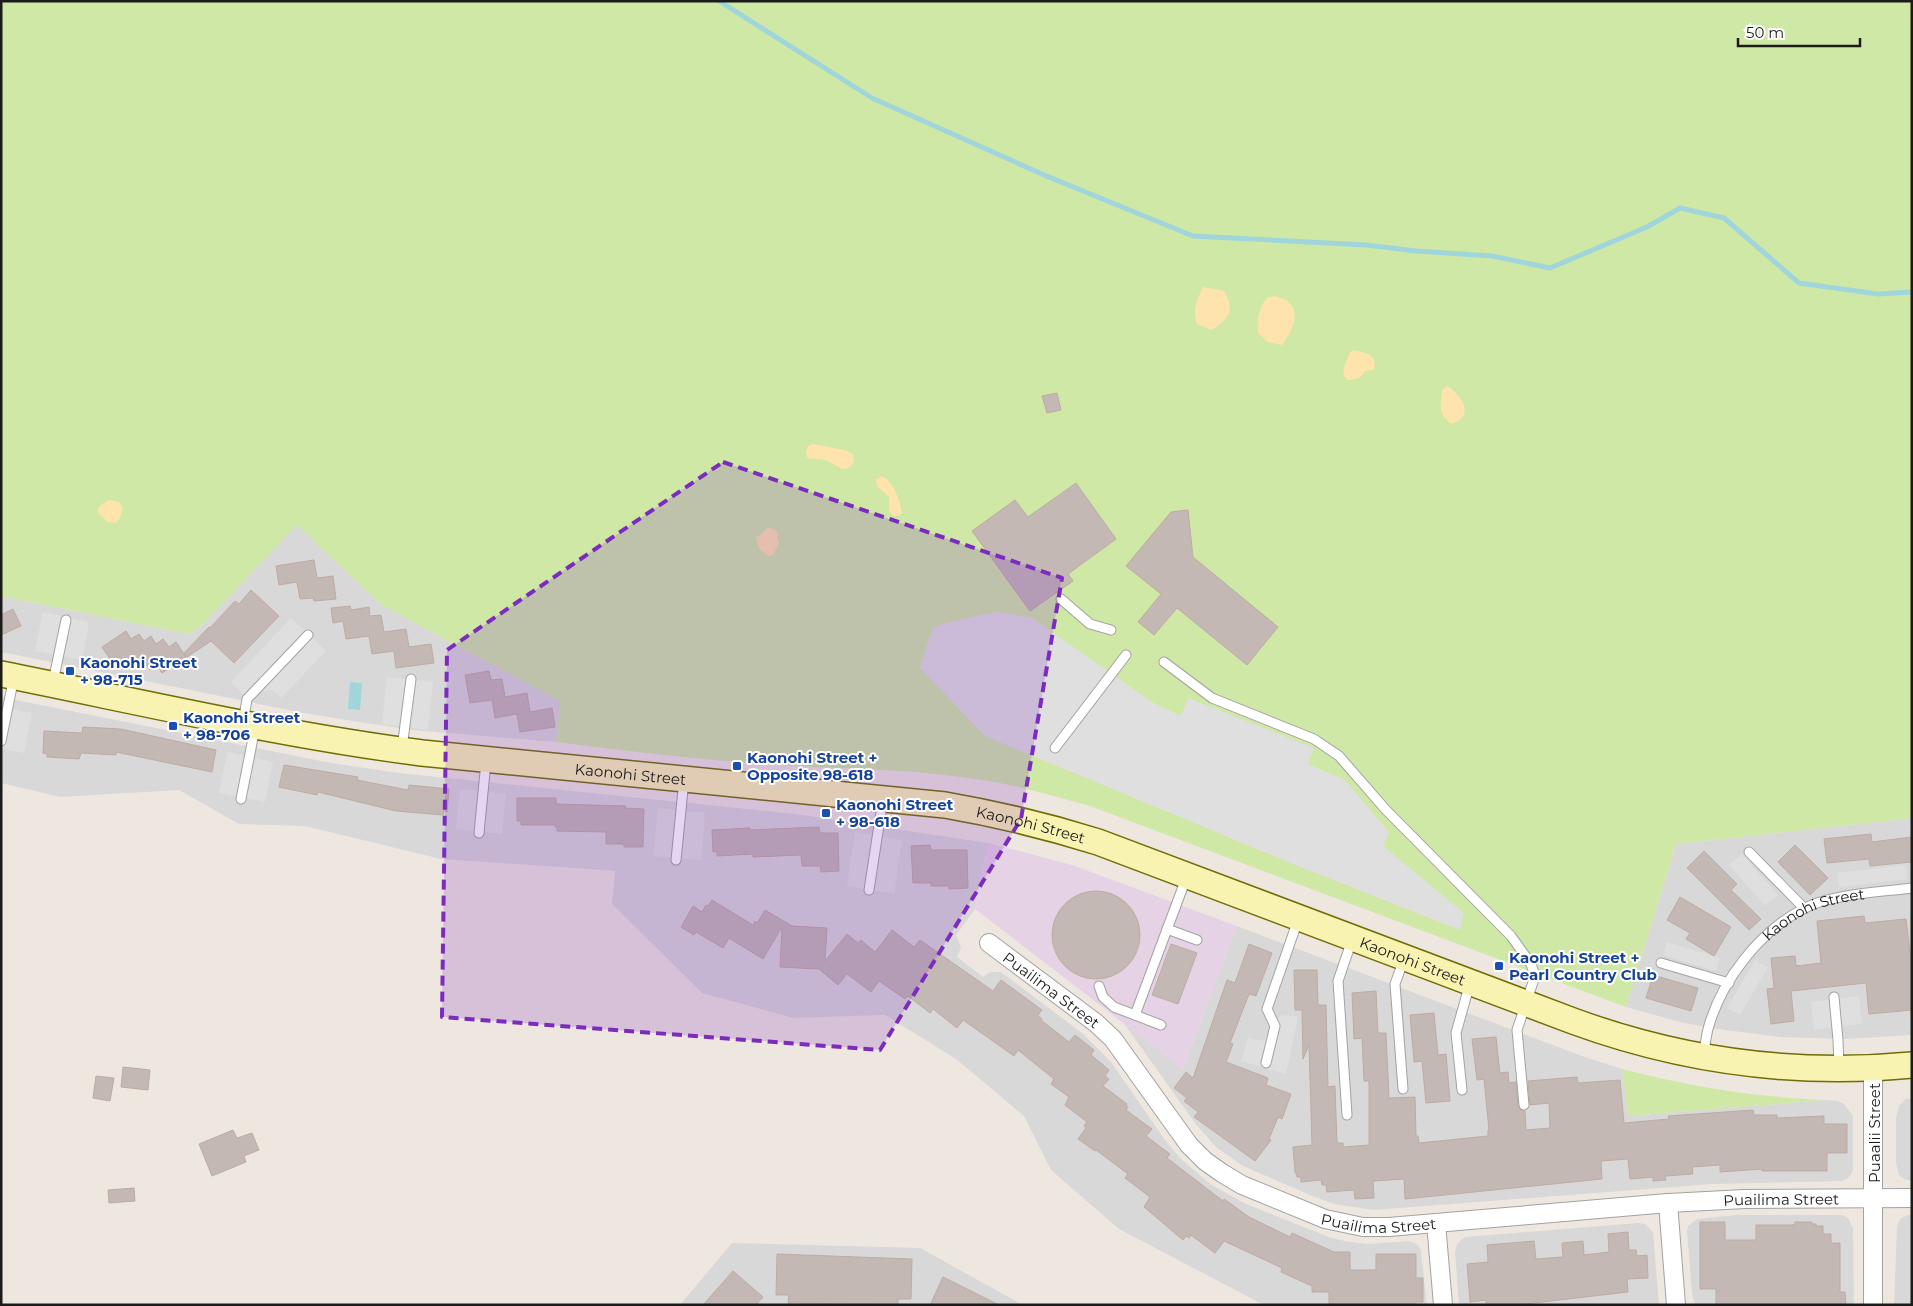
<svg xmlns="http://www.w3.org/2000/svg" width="1913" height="1306" font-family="Montserrat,sans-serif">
<rect width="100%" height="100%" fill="#ede7e0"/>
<g fill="#d9d8d8">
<polygon points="297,524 382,605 561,701 556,742 413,730 359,722 304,713 1,652 1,596 189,634 201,626"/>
<polygon points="1,697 331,763 399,773 796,814 988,843 975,909 956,935 961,947 957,957 983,977 990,972 1001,972 1082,1033 1111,1062 1165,1140 1180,1158 1210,1184 1246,1204 1329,1237 1349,1242 1369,1244 1408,1241 1414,1243 1419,1246 1421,1252 1427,1305 1264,1305 1119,1229 1051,1170 1024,1116 956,1059 885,1015 793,1018 702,993 612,904 615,871 441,859 305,826 239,824 179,790 60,797 1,783"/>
<polygon points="1912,818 1912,1035 1846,1039 1780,1037 1718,1029 1684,1023 1626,1007 1676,844"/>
<polygon points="1237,926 1582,1056 1622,1069 1628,1116 1825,1100 1837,1101 1844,1104 1853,1116 1853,1168 1852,1173 1848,1178 1842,1181 1713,1184 1373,1210 1334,1204 1310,1195 1243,1166 1216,1147 1195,1123 1123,1022 1183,1069"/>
<polygon points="1906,1099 1912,1099 1912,1181 1904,1179 1899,1175 1896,1163 1896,1117 1899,1106"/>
<polygon points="1737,1215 1842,1215 1848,1218 1853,1228 1854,1305 1695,1305 1692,1294 1687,1231 1688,1226 1697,1219"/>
<polygon points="1908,1215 1912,1215 1912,1305 1894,1305 1897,1226 1900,1219"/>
<polygon points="1638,1223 1645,1224 1653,1232 1659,1305 1459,1305 1455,1252 1457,1244 1465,1237"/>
<polygon points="732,1243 920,1248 1023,1305 680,1305"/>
</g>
<polygon fill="#e6d2e5" points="988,843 1072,865 1237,926 1183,1069 975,909"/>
<g fill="#cfe8a5">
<path d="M1,1H1912V818L1676,844L1626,1007L1090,806C1050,795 1010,783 968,778C901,768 832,769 764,764C694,759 625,751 556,742L560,701L382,605L297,525L201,626L189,634L1,596Z"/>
<path d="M1622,1069C1692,1087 1753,1097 1825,1100L1628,1116Z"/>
</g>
<g fill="#ffe3ac">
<path d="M1203,287L1224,291C1236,309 1228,321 1211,330L1197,324C1192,310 1197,300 1203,287Z"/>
<path d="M1276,296C1279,298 1285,299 1287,301C1303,313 1290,333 1282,345L1268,342L1258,333C1257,320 1258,307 1268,297Z"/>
<path d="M1354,350C1366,354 1378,353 1374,370L1365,371C1362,378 1355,380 1347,380C1339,371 1347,363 1350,352Z"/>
<path d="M1447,386C1462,395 1476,417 1451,424C1437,412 1441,407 1442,390Z"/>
<polygon points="812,444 845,450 853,454 854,462 849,468 842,469 826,460 807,458 806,452 808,446"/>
<path d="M882,476C894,482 900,500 902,513L898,516H894L889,511V497L877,486L876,479Z"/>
<polygon points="109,500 119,502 123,509 120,518 115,523 108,522 98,513 98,509 102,504"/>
<polygon points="768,527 778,532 777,538 779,543 773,555 768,556 759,549 756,537 762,534"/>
</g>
<g fill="#dfdfdf">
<polygon points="43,612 89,622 82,660 35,651"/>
<polygon points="999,612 1032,618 1152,702 1181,716 1188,698 1314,748 1308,764 1345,780 1389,832 1383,846 1464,913 1460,930 1288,862 985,736 920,668 933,628 946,623 981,615"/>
<polygon points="291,618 326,651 281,698 272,690 244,695 231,682"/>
<polygon points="387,677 433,682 428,730 382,724"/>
<polygon points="1,707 32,713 24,753 1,749"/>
<polygon points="227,752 273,762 265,802 219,793"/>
<polygon points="460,789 506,794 502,834 456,829"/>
<polygon points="658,808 705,813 701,860 653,856"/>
<polygon points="855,832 902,840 894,894 847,886"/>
<polygon points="1742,854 1778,895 1765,906 1729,865"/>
<polygon points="1905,865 1907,879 1839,887 1837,873"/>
<polygon points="1667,942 1720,958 1716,971 1663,955"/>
<polygon points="1755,960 1768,967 1740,1015 1727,1008"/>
<polygon points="1859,996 1862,1024 1814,1030 1811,1002"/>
<polygon points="1281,1015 1298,1017 1286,1074 1241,1061 1248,1038 1264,1041"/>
</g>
<polygon fill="#a0d6db" points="350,682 362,683 360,710 348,709"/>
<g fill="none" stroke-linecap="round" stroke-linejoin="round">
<polyline stroke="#a0d6db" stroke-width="5" points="719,1 872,98 1044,175 1193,236 1366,245 1416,251 1492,256 1550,268 1647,227 1680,208 1724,218 1799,283 1878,294 1912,292"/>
</g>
<g fill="#c4b8b4" stroke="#beaba3">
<polygon points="1057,393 1061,410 1047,413 1042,396"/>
<polygon points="1076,483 1116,539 1068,574 1073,581 1030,611 972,531 1015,500 1028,517"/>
<polygon points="1188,510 1193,557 1278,627 1247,665 1177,608 1154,635 1138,622 1161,594 1126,566 1171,512"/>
<polygon points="314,560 317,578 333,576 336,599 314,601 313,598 300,599 297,582 279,585 276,566"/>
<polygon points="251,590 279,616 234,663 211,641 187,657 184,653 209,627 210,628 235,601 239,604"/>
<polygon points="350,606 351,610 369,607 370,616 381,615 384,632 406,629 409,647 431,644 434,663 396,668 394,651 372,654 369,636 346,639 343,621 333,623 331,608"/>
<polygon points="13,609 21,626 1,635 1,615"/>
<polygon points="126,631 131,639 139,634 144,641 151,636 156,644 163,639 169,647 176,642 186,657 162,673 157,665 150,670 145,663 138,668 132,660 125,665 120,657 112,662 102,647"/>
<polygon points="489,671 491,680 502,679 505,697 527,693 530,712 552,708 555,727 520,732 517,714 495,718 492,700 470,703 465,675"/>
<polygon points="83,727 121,729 216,750 212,772 116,752 116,755 81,753 79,759 47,757 47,754 43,753 44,731 82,733"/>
<polygon points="284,765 358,777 357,780 408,790 409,785 449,789 447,812 444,811 443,815 396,811 318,792 317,795 279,787"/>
<polygon points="517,798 556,798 556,804 626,806 625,808 644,809 643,847 624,847 624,844 606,844 606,832 557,831 557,827 555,827 555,825 521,825 521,821 517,821"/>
<polygon points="819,827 820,833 838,833 839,871 821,872 820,866 802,866 801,855 753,857 753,854 717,856 717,851 713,852 712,830 750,828 750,830"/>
<polygon points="1871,834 1872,842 1912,837 1912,862 1870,866 1869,859 1827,863 1824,839"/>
<polygon points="930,845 931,850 967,850 968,888 949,889 949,886 931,886 931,883 913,883 911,846"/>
<polygon points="1795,845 1828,878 1810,895 1778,862"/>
<polygon points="1704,851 1737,884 1731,890 1761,919 1749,930 1687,868"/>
<circle cx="1096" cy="935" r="44"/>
<polygon points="1680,897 1731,927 1714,956 1686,939 1690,933 1667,920"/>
<polygon points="712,900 753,925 755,921 757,923 765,910 792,926 827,928 825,961 847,934 858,943 861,940 875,952 892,930 914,947 920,940 993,991 1001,980 1042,1010 1038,1015 1042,1019 1041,1020 1069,1042 1075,1035 1094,1050 1091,1055 1109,1070 1105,1076 1109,1079 1103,1086 1127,1104 1126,1106 1128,1107 1126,1110 1152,1129 1146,1136 1170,1154 1167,1158 1223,1201 1224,1199 1249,1217 1290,1237 1292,1233 1334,1252 1350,1252 1350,1270 1376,1270 1376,1254 1416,1254 1416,1278 1423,1278 1423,1302 1416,1302 1416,1305 1329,1305 1329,1292 1312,1292 1312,1286 1281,1272 1282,1268 1224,1241 1215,1253 1191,1235 1189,1238 1186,1236 1183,1240 1144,1207 1150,1197 1125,1178 1128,1174 1096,1150 1095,1151 1078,1139 1086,1128 1084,1126 1087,1122 1065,1105 1069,1097 1051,1084 1054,1079 1018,1050 1014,1056 963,1020 957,1028 933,1009 930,1013 908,996 905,999 879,981 871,992 847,974 838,985 819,969 780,967 782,927 763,959 729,938 723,948 696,932 694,935 681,927 693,906 702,912 706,905 708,906"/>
<polygon points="1864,916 1865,923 1906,919 1910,953 1912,953 1912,1010 1869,1014 1866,983 1791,991 1794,1021 1771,1024 1767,989 1774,988 1771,958 1795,956 1796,966 1821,963 1817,921"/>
<polygon points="1171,944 1197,953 1178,1004 1152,995"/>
<polygon points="1249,944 1272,953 1256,996 1249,994 1230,1043 1233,1044 1226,1062 1268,1078 1266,1085 1291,1094 1282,1119 1278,1117 1269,1139 1271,1140 1255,1161 1194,1117 1198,1112 1184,1101 1187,1098 1174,1088 1186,1072 1193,1078 1227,980 1235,983"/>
<polygon points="1294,970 1317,970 1318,1005 1326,1005 1328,1087 1335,1086 1337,1143 1343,1143 1343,1147 1369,1145 1369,1081 1364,1081 1362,1038 1354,1039 1352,993 1376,991 1378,1033 1386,1033 1389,1098 1415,1097 1416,1136 1418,1136 1419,1143 1488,1136 1488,1130 1489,1130 1484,1079 1477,1080 1472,1039 1496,1037 1500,1073 1508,1072 1509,1083 1516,1082 1518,1106 1521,1110 1525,1111 1526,1130 1550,1128 1549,1103 1530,1105 1528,1081 1577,1077 1578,1083 1620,1080 1624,1123 1669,1119 1668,1116 1753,1110 1754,1115 1777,1115 1777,1118 1824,1116 1824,1124 1847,1124 1847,1153 1827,1153 1827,1171 1762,1171 1762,1169 1720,1172 1720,1165 1692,1167 1693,1174 1665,1176 1666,1180 1653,1181 1653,1177 1630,1179 1628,1159 1601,1161 1602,1179 1405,1199 1404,1179 1373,1181 1374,1198 1355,1199 1354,1190 1327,1192 1326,1185 1322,1185 1321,1180 1301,1182 1301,1177 1297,1177 1296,1173 1295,1173 1293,1147 1312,1145 1309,1045 1303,1059 1302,1010 1295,1010"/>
<polygon points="1653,975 1698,988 1691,1011 1646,998"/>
<polygon points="1434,1013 1438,1055 1446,1054 1450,1101 1426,1103 1422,1061 1414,1062 1410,1015"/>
<polygon points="123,1067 150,1070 148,1090 121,1087"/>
<polygon points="96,1076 114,1078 110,1101 93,1098"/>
<polygon points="233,1130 237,1138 252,1133 259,1150 244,1156 246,1162 212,1176 199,1144"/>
<polygon points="134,1188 135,1201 109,1203 108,1190"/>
<polygon points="1700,1222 1725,1222 1725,1240 1756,1240 1756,1225 1792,1225 1795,1224 1795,1222 1812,1222 1812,1224 1816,1224 1816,1226 1823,1226 1823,1234 1831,1234 1831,1243 1840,1243 1840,1292 1845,1292 1846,1305 1716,1305 1716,1289 1700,1289"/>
<polygon points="1628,1232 1629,1250 1636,1250 1637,1256 1647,1255 1648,1278 1627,1279 1628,1292 1517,1305 1486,1305 1486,1300 1470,1302 1467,1264 1488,1262 1487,1245 1534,1241 1536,1259 1563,1257 1562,1243 1583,1241 1584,1255 1609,1252 1608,1234"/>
<polygon points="777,1254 912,1259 911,1299 898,1299 898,1305 788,1303 789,1295 776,1295"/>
<polygon points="733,1271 763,1297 756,1305 703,1305"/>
<polygon points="943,1277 999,1305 930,1305"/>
</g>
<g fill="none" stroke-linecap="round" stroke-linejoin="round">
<defs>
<g id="lane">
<polyline points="1061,599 1090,624 1111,630"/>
<polyline points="1164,662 1212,698 1314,739 1339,756 1386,810 1511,936 1531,964 1535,976 1517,1030 1524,1105"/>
<polyline points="53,682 66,620"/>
<polyline points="243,723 247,699 308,635"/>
<polyline points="1,741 14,677"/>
<polyline points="402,748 411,679"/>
<polyline points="1055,748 1126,655"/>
<polyline points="241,799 255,728"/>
<polyline points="479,833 486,762"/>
<polyline points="1749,852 1804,908"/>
<polyline points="676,860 684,780"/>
<polyline points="869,890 883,799"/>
<polyline points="1167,929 1197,940"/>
<polyline points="1661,963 1729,983"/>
<polyline points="1099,986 1103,997 1114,1007 1161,1025"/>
<polyline points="1834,997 1838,1040 1839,1067"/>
<polyline points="1135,1015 1187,876"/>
<path id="s1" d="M1703,1055C1705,1047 1706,1037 1708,1029C1721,981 1759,932 1803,909C1830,894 1881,892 1912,888"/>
<polyline points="1266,1063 1275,1026 1267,1009 1298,920"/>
<polyline points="1403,1089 1395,984 1404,959"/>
<polyline points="1462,1090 1456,1033 1470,983"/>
<polyline points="1347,1115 1338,981 1352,940"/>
</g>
<g id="street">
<path id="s2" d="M989,943L1096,1023L1113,1039L1189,1145L1205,1161L1222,1173L1242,1185L1325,1219L1363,1227H1389L1668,1203L1745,1199L1912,1198"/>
<polyline points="1873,1069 1873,1305"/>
<polyline points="1668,1203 1676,1305"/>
<polyline points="1436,1223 1443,1305"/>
</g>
<g id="secondary">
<path id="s3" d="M1,674C141,702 281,735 422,753L945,805C997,814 1047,826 1098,842L1573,1021C1682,1061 1796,1076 1912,1065"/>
</g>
</defs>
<use href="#lane" stroke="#a2a2a2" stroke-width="11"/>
<use href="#street" stroke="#a2a2a2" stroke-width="20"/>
<use href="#secondary" stroke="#6f6d04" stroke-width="28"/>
<use href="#lane" stroke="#fff" stroke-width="9"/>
<use href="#street" stroke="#fff" stroke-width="18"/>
<use href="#secondary" stroke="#f9f3b2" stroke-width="25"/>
</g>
<path fill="#7b2cbf" fill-opacity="0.2" stroke="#7b2cbf" stroke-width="4" stroke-dasharray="10 6" stroke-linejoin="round" d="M723,462L1062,578L1021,819L880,1050L442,1017L447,650Z"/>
<g fill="#1a4fb4" stroke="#fff" stroke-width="2">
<rect x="65" y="666" width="10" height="10" rx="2.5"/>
<rect x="168" y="721" width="10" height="10" rx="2.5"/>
<rect x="732" y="761" width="10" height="10" rx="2.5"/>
<rect x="821" y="808" width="10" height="10" rx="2.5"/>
<rect x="1494" y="961" width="10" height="10" rx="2.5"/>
</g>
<g text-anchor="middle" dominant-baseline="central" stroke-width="4" stroke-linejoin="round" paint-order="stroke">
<g font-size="15" font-weight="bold" fill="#164399" stroke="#fff" text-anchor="start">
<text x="80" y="662">Kaonohi Street<tspan x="80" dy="17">+ 98-715</tspan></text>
<text x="183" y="717">Kaonohi Street<tspan x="183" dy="17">+ 98-706</tspan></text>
<text x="747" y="757">Kaonohi Street +<tspan x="747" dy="17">Opposite 98-618</tspan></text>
<text x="836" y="804">Kaonohi Street<tspan x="836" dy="17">+ 98-618</tspan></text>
<text x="1509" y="957">Kaonohi Street +<tspan x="1509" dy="17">Pearl Country Club</tspan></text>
</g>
<g font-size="15" fill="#1b1b1b" stroke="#fff">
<text stroke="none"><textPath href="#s3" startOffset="638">Kaonohi Street</textPath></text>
<text stroke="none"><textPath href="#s3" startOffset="1042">Kaonohi Street</textPath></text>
<text stroke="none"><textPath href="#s1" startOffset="191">Kaonohi Street</textPath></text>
<text stroke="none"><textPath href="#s3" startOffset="1448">Kaonohi Street</textPath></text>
<text stroke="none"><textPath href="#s2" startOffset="78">Puailima Street</textPath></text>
<text transform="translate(1874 1133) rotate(-90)">Puaalii Street</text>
<text stroke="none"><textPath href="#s2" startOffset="902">Puailima Street</textPath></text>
<text stroke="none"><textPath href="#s2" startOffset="498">Puailima Street</textPath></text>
</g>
</g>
<rect width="1913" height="1306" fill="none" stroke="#1b1b1b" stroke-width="5"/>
<path d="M1738 38v8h122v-8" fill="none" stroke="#1b1b1b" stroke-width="2.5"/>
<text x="1746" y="38" font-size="15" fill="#1b1b1b" stroke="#ffffff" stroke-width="4" paint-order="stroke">50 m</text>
</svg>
